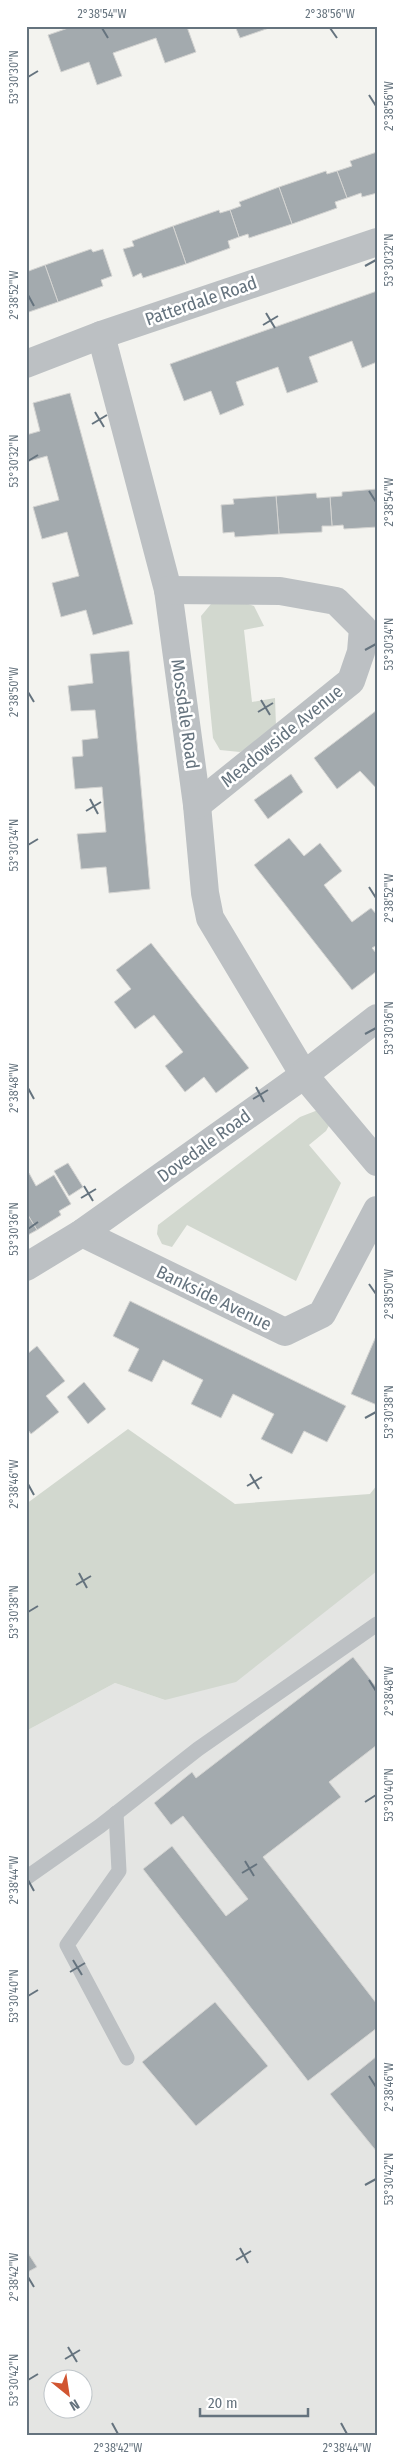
<svg xmlns="http://www.w3.org/2000/svg" width="403" height="2461" font-family="'Fira Sans Condensed',sans-serif">
<rect width="100%" height="100%" fill="#f3f3ef"/>
<path fill="#e4e5e3" fill-rule="evenodd" d="M377,1571V2435H26V1731L115,1683L165,1700ZM52,2378H82V2408H52Z"/>
<g fill="#d2d8cf">
<polygon points="233,599 254,606 264,626 244,630 252,702 275,698 276,726 265,738 240,752 220,750 213,738 201,616 211,604"/>
<polygon points="318,1110 331,1122 326,1131 309,1145 341,1183 296,1281 187,1225 172,1247 162,1244 157,1234 158,1225 300,1117"/>
<polygon points="128,1429 235,1504 370,1494 377,1485 377,1571 236,1682 165,1700 115,1683 26,1731 26,1504"/>
</g>
<g fill="#a3aaae" stroke="#d4d4d2">
<polygon points="74,26 189,26 187,27 196,52 165,63 156,38 113,53 122,76 97,85 89,62 61,72 48,35"/>
<polygon points="235,26 272,26 272,27 240,38"/>
<polygon points="377,152 377,193 362,197 361,193 347,198 337,171 352,166 350,161"/>
<polygon points="326,171 327,174 337,171 347,198 335,202 337,208 292,224 279,187"/>
<polygon points="279,187 292,224 249,238 248,234 239,237 230,210 241,206 239,202"/>
<polygon points="219,210 220,213 230,210 239,237 228,241 230,248 186,264 173,226"/>
<polygon points="173,226 186,264 143,278 141,273 133,277 123,249 134,246 132,241"/>
<polygon points="91,249 93,252 103,249 112,276 101,280 103,286 58,302 45,265"/>
<polygon points="45,265 58,302 26,313 26,272"/>
<polygon points="377,291 377,362 362,368 352,341 309,357 318,382 287,393 278,367 236,382 244,405 220,415 211,391 184,401 170,364"/>
<polygon points="70,393 133,624 93,635 86,610 61,617 52,583 79,576 67,532 42,539 33,507 59,500 47,456 26,462 26,435 40,431 33,403"/>
<polygon points="377,489 377,527 344,529 343,525 332,526 330,497 342,496 342,492"/>
<polygon points="316,493 317,498 330,497 332,526 322,526 322,532 279,534 276,496"/>
<polygon points="276,496 279,534 235,537 234,532 223,533 221,505 234,504 233,499"/>
<polygon points="129,651 150,889 109,893 106,867 81,869 77,834 106,832 102,787 75,789 72,757 83,756 82,740 98,738 95,710 71,711 68,686 93,683 90,654"/>
<polygon points="377,710 377,789 360,771 337,789 314,758"/>
<polygon points="291,774 303,792 268,819 254,800"/>
<polygon points="289,838 304,856 320,843 342,871 324,885 352,922 371,908 377,915 377,945 372,948 377,954 377,971 352,990 254,865"/>
<polygon points="151,943 249,1068 216,1093 204,1077 185,1092 165,1066 183,1052 154,1015 135,1029 114,1002 131,989 116,970"/>
<polygon points="68,1163 83,1187 69,1196 54,1171"/>
<polygon points="29,1173 36,1186 54,1175 71,1204 59,1211 61,1215 37,1230 26,1212 26,1175"/>
<polygon points="26,1212 37,1230 26,1236"/>
<polygon points="130,1301 346,1406 327,1442 304,1431 292,1454 261,1439 274,1414 233,1394 221,1418 191,1404 203,1380 163,1360 152,1382 128,1371 139,1349 113,1336"/>
<polygon points="377,1334 377,1405 351,1394"/>
<polygon points="37,1346 65,1381 46,1396 59,1412 31,1434 26,1427 26,1355"/>
<polygon points="84,1382 106,1409 88,1424 67,1397"/>
<polygon points="353,1657 377,1688 377,1745 329,1782 341,1797 263,1857 377,2004 377,2028 308,2081 143,1869 172,1846 226,1916 248,1899 183,1816 171,1825 154,1803 192,1772 196,1778"/>
<polygon points="215,2002 268,2066 196,2126 142,2062"/>
<polygon points="377,2056 377,2152 330,2094"/>
<polygon points="26,2250 37,2267 26,2273"/>
</g>
<g fill="none" stroke-linecap="round" stroke-linejoin="round">
<g stroke="#bcc0c3" stroke-width="15">
<polyline points="116,1813 119,1871 67,1945 127,2058"/>
<polyline points="26,1878 100,1826 198,1749 377,1624"/>
</g>
<g stroke="#bcc0c3" stroke-width="28">
<polyline points="101,335 168,590 197,805 205,893 210,918 304,1075 377,1162"/>
<polyline points="26,364 101,335 377,242"/>
<polyline points="168,590 280,591 336,601 363,628 361,652 351,681 197,805"/>
<polyline points="82,1233 285,1332 322,1314 377,1210"/>
<polyline points="26,1267 82,1233 304,1075 377,1018"/>
</g>
</g>
<path fill="none" stroke="#65737e" stroke-width="2" d="M102,28L108,38M330,28L337,38M28,77L38,71M369,95L376,106M365,266L376,260M28,295L34,306M266,313L275,328M263,325L278,316M95,412L104,427M92,424L107,415M28,461L38,455M369,491L376,502M365,650L376,644M28,692L34,702M261,700L270,715M258,712L273,703M90,799L98,814M86,811L101,802M28,845L38,839M369,887L376,898M365,1034L376,1028M256,1087L264,1102M28,1088L34,1099M253,1099L268,1090M84,1186L93,1201M81,1198L96,1189M28,1229L38,1222M369,1284L376,1294M365,1418L376,1412M250,1474L259,1489M28,1484L34,1495M247,1486L262,1477M79,1573L87,1588M76,1585L91,1576M28,1612L38,1606M369,1680L376,1691M365,1802L376,1795M245,1861L254,1876M242,1873L257,1864M28,1880L34,1891M73,1960L82,1975M70,1972L85,1963M28,1996L38,1990M369,2076L376,2087M365,2185L376,2179M240,2248L248,2263M236,2260L251,2251M28,2277L34,2287M68,2347L77,2362M65,2359L80,2350M28,2380L38,2374M112,2423L118,2434M341,2423L347,2434"/>
<g text-anchor="middle" dominant-baseline="central" stroke-width="5" stroke-linejoin="round" paint-order="stroke">
<g font-size="18" fill="#65737e" stroke="#fff">
<text transform="translate(201 301) rotate(-19)">Patterdale Road</text>
<text transform="translate(185 714) rotate(82)">Mossdale Road</text>
<text transform="translate(282 736) rotate(-39)">Meadowside Avenue</text>
<text transform="translate(204 1146) rotate(-36)">Dovedale Road</text>
<text transform="translate(214 1298) rotate(26)">Bankside Avenue</text>
</g>
</g>
<rect width="403" height="2461" fill="none" stroke="#ffffff" stroke-width="55"/>
<g transform="translate(68 2394) rotate(150)"><circle r="24" fill="#ffffff" stroke="#c1c7cb"/>
<path d="M0-4L9 19L0 12L-9 19Z" fill="#d15531"/>
<text y="-8" font-size="14" font-weight="bold" text-anchor="middle" fill="#65737e">N</text>
</g>
<path d="M200 2408v8h108v-8" fill="none" stroke="#65737e" stroke-width="2.5"/>
<text x="208" y="2408" font-size="15" fill="#65737e" stroke="#ffffff" stroke-width="4" paint-order="stroke">20 m</text>
<rect x="28" y="28" width="348" height="2406" fill="none" stroke="#65737e" stroke-width="2"/>
<g font-size="12" text-anchor="middle" fill="#65737e">
<text x="102" y="18">2°38'54"W</text>
<text x="330" y="18">2°38'56"W</text>
<text transform="translate(14 77) rotate(-90)" y="4">53°30'30"N</text>
<text transform="translate(389 106) rotate(-90)" y="4">2°38'56"W</text>
<text transform="translate(389 260) rotate(-90)" y="4">53°30'32"N</text>
<text transform="translate(14 295) rotate(-90)" y="4">2°38'52"W</text>
<text transform="translate(14 461) rotate(-90)" y="4">53°30'32"N</text>
<text transform="translate(389 502) rotate(-90)" y="4">2°38'54"W</text>
<text transform="translate(389 644) rotate(-90)" y="4">53°30'34"N</text>
<text transform="translate(14 692) rotate(-90)" y="4">2°38'50"W</text>
<text transform="translate(14 845) rotate(-90)" y="4">53°30'34"N</text>
<text transform="translate(389 898) rotate(-90)" y="4">2°38'52"W</text>
<text transform="translate(389 1028) rotate(-90)" y="4">53°30'36"N</text>
<text transform="translate(14 1088) rotate(-90)" y="4">2°38'48"W</text>
<text transform="translate(14 1229) rotate(-90)" y="4">53°30'36"N</text>
<text transform="translate(389 1294) rotate(-90)" y="4">2°38'50"W</text>
<text transform="translate(389 1412) rotate(-90)" y="4">53°30'38"N</text>
<text transform="translate(14 1484) rotate(-90)" y="4">2°38'46"W</text>
<text transform="translate(14 1612) rotate(-90)" y="4">53°30'38"N</text>
<text transform="translate(389 1691) rotate(-90)" y="4">2°38'48"W</text>
<text transform="translate(389 1795) rotate(-90)" y="4">53°30'40"N</text>
<text transform="translate(14 1880) rotate(-90)" y="4">2°38'44"W</text>
<text transform="translate(14 1996) rotate(-90)" y="4">53°30'40"N</text>
<text transform="translate(389 2087) rotate(-90)" y="4">2°38'46"W</text>
<text transform="translate(389 2179) rotate(-90)" y="4">53°30'42"N</text>
<text transform="translate(14 2277) rotate(-90)" y="4">2°38'42"W</text>
<text transform="translate(14 2380) rotate(-90)" y="4">53°30'42"N</text>
<text x="118" y="2452">2°38'42"W</text>
<text x="347" y="2452">2°38'44"W</text>
</g>
</svg>
